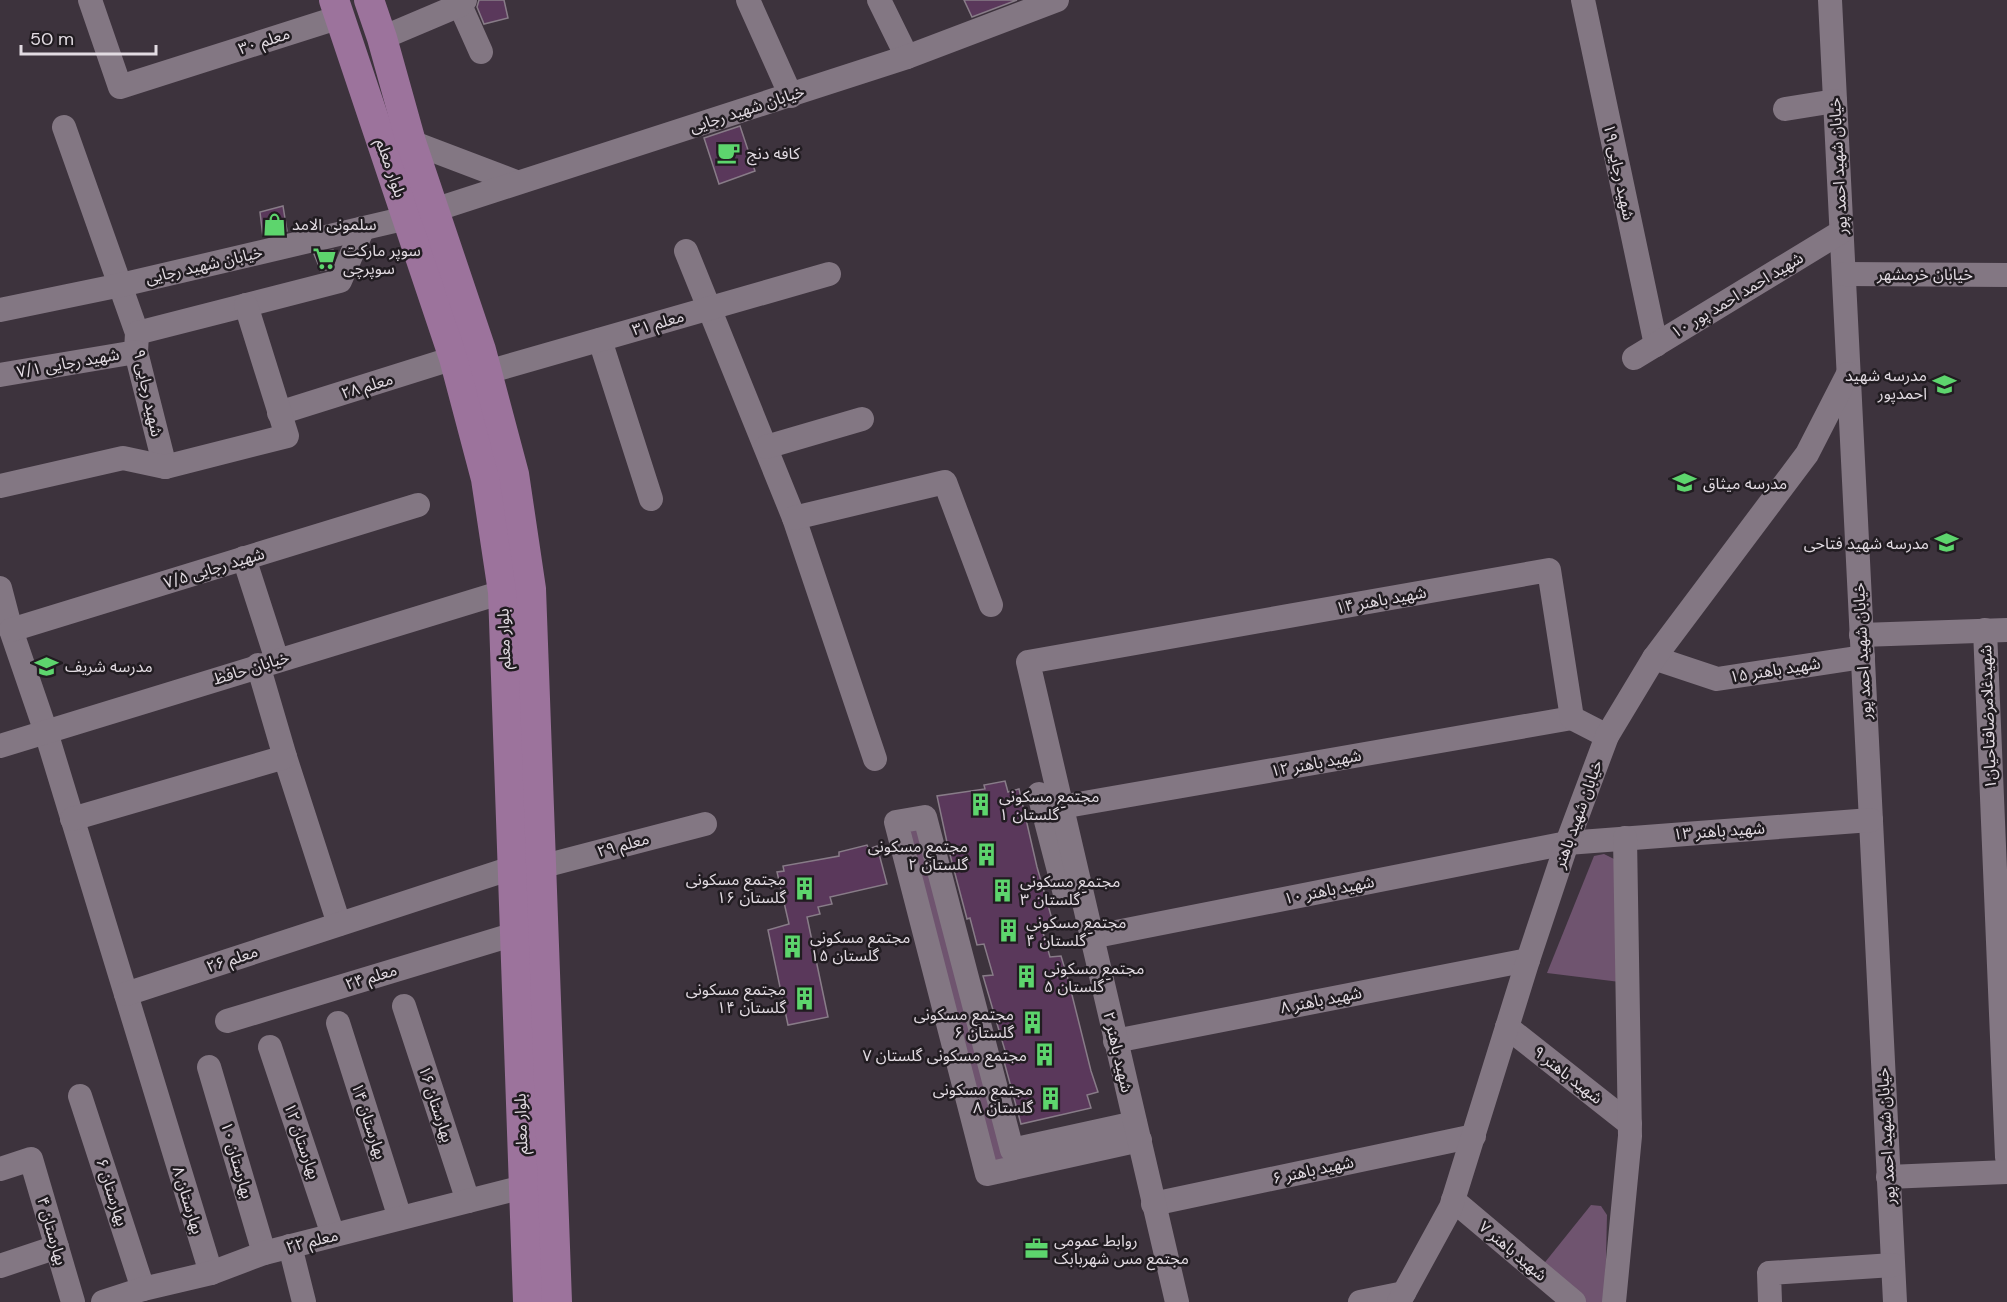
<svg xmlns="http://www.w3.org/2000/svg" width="2007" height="1302" font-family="'DM Sans','Noto Sans Arabic',sans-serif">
<rect width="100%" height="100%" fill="#3d333d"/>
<g fill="#6f546f">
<polygon points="923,820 1014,1166 988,1171 899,824"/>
<polygon points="1604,854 1616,860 1620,982 1547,973 1594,856"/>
<polygon points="1591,1205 1601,1206 1607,1215 1605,1302 1585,1302 1542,1266"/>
</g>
<g fill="#5a385b" stroke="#887c88" stroke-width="1.5">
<polygon points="479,0 504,0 508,18 484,24 477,7"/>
<polygon points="964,0 1017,0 972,17"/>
<polygon points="740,126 755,171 719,184 704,138"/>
<polygon points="283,206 287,231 263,237 260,212"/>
<polygon points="333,250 335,257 330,269 321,271 314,254"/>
<polygon points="1005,781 1008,792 1019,789 1037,867 1054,926 1042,929 1050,957 1061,956 1068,979 1091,1071 1098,1092 1087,1095 1091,1108 1021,1124 1002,1054 1006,1054 983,976 993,975 984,944 977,945 970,918 967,919 948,847 937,796 985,789 984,785"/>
<polygon points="867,845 869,849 877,846 887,884 830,897 832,904 818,907 820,914 807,917 828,1017 788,1025 768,930 789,924 777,872 784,871 783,866 839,856 839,852"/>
</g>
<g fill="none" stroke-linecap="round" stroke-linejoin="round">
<g stroke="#837783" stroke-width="24">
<polyline points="90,0 120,87 340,17"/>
<polyline points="748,0 791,96"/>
<polyline points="879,0 907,57"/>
<polyline points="1583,0 1656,345"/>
<polyline points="1830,0 1895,1302"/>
<polyline points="460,5 481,52"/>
<polyline points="382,38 460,5 465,0"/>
<polyline points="1785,109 1835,101"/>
<polyline points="64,127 137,333 136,352 165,467"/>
<polyline points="411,142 516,182"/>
<polyline points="434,210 907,57 1057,0"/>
<polyline points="686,251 794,518 875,759"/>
<polyline points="1844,274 2007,275"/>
<polyline points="0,310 121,285 407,218"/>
<polyline points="137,333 340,281 363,228"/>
<polyline points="600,340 651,499"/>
<polyline points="1634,358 1841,232"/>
<polyline points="487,372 829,274"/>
<polyline points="0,375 136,352"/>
<polyline points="279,413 454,358"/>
<polyline points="766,447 862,419"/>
<polyline points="0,486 123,458 165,467 287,436 246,305"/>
<polyline points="794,518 945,482 991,605"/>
<polyline points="244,558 277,660"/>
<polyline points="0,588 11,630 46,732 211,1273"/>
<polyline points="11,630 418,505"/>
<polyline points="1985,630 2007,1157"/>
<polyline points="1861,635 2007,630"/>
<polyline points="1654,658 1717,679 1863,657"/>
<polyline points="0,746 503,592"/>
<polyline points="285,757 339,924"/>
<polyline points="1039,794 1065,894"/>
<polyline points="1061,807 1572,718"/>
<polyline points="72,819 285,757 258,665"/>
<polyline points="540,867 705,824"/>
<polyline points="1091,937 1567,843 1871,820"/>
<polyline points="126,994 512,868"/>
<polyline points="404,1006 468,1201"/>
<polyline points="227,1021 515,934"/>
<polyline points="338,1023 400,1218"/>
<polyline points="1507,1027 1630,1124"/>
<polyline points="1115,1041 1528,960"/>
<polyline points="270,1047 333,1235"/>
<polyline points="209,1067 264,1253"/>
<polyline points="80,1096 143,1289"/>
<polyline points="1135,1123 1012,1150 925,817 896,822 987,1174 1140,1140"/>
<polyline points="0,1169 31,1159 73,1302"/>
<polyline points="1888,1177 2007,1172"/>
<polyline points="1453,1200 1574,1302"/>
<polyline points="1153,1204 1474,1136"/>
<polyline points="290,1246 304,1302"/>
<polyline points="0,1266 57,1247"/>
<polyline points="103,1302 143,1289 211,1273 264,1253 523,1187"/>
<polyline points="1177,1302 1028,662 1549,570 1572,718 1607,736"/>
<polyline points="1360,1302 1404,1293"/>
<polyline points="1399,1302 1451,1207 1528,960 1567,843 1607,736 1654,658 1807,454 1848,374"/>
<polyline points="1614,1302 1630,1136 1625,838"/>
<polyline points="1770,1302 1769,1273 1893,1265"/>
</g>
<g stroke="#9c739c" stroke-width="30">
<polyline points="334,0 454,358 486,479 503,592 528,1302"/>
<polyline points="369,0 382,38 411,142 481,350 514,474 531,589 557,1302"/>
</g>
</g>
<defs>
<symbol id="cafe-bare" viewBox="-9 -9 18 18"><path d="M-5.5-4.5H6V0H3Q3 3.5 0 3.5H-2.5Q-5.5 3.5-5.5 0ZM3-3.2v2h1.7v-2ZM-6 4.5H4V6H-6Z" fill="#5dd56d" stroke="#211c21" stroke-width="2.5" paint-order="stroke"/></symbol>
<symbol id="shop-bare" viewBox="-9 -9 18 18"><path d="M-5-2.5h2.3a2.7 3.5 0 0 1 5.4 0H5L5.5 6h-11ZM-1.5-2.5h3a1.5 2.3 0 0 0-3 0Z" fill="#5dd56d" stroke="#211c21" stroke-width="2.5" paint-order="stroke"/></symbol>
<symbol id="supermarket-bare" viewBox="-9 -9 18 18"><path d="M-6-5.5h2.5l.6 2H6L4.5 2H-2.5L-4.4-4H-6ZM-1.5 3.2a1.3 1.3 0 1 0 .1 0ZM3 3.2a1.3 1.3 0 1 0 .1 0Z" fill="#5dd56d" stroke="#211c21" stroke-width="2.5" paint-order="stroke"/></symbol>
<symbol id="school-bare" viewBox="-9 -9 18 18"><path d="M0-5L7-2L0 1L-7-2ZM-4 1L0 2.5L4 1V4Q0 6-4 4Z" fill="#5dd56d" stroke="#211c21" stroke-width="2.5" paint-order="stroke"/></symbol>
<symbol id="building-bare" viewBox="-9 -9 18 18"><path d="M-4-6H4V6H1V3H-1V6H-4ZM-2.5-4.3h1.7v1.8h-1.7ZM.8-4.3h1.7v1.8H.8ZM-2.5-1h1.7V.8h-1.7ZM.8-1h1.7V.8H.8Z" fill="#5dd56d" stroke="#211c21" stroke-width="2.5" paint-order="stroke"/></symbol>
<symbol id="office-bare" viewBox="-9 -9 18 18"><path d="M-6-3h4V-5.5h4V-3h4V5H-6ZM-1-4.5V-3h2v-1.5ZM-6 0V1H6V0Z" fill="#5dd56d" stroke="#211c21" stroke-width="2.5" paint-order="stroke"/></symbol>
</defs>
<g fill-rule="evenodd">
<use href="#cafe-bare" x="712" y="136" width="33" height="33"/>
<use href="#shop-bare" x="258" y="208" width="33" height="33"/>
<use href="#supermarket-bare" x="308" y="242" width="33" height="33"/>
<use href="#school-bare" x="1928" y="368" width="33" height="33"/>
<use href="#school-bare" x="1668" y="466" width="33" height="33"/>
<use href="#school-bare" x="1930" y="526" width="33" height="33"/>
<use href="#school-bare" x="30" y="650" width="33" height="33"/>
<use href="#building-bare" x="964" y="788" width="33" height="33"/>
<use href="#building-bare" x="970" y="838" width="33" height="33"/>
<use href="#building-bare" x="788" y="872" width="33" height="33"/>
<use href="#building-bare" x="986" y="874" width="33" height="33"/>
<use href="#building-bare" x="992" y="914" width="33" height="33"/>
<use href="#building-bare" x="776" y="930" width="33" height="33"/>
<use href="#building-bare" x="1010" y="960" width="33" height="33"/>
<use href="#building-bare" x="788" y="982" width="33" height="33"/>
<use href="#building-bare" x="1016" y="1006" width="33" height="33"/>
<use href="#building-bare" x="1028" y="1038" width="33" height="33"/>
<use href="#building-bare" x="1034" y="1082" width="33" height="33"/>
<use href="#office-bare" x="1020" y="1232" width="33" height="33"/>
</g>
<g text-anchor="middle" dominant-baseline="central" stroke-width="5" stroke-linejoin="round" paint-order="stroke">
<g font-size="16" fill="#e2dbe2" stroke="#211c21">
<text transform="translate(264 41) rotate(-18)">معلم ۳۰</text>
<text transform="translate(747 109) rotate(-18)">خیابان شهید رجایی</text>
<text transform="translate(1838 166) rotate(-93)">خیابان شهید احمد پور</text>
<text transform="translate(391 168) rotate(71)">بلوار معلم</text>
<text transform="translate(1619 172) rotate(78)">شهید رجایی ۱۹</text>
<text transform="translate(204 265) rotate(-13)">خیابان شهید رجایی</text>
<text x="1925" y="274">خیابان خرمشهر</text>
<text transform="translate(1737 295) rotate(-31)">شهید احمد احمد پور ۱۰</text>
<text transform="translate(658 323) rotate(-16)">معلم ۳۱</text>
<text transform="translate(68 363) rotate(-10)">شهید رجایی ۷/۱</text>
<text transform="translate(367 386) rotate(-17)">معلم ۲۸</text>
<text transform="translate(148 393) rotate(78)">شهید رجایی ۹</text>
<text transform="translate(214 568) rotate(-17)">شهید رجایی ۷/۵</text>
<text transform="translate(1381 600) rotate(-10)">شهید باهنر ۱۴</text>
<text transform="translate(504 639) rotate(-92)">بلوار معلم</text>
<text transform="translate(1862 651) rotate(-93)">خیابان شهید احمد پور</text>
<text transform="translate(251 668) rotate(-17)">خیابان حافظ</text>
<text transform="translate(1775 670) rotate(-9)">شهید باهنر ۱۵</text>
<text transform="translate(1988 717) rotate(-92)">شهیدغلامرضافتاحیان۱</text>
<text transform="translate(1316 763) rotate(-10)">شهید باهنر ۱۲</text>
<text transform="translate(1578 814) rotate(-70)">خیابان شهید باهنر</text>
<text transform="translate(1719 831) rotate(-4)">شهید باهنر ۱۳</text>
<text transform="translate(623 845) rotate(-15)">معلم ۲۹</text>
<text transform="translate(1329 890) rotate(-11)">شهید باهنر ۱۰</text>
<text transform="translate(232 959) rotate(-18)">معلم ۲۶</text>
<text transform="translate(371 977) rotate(-17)">معلم ۲۴</text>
<text transform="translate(1321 1000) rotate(-11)">شهید باهنر ۸</text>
<text transform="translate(1118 1052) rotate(77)">شهید باهنر ۲</text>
<text transform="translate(1568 1075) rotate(38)">شهید باهنر ۹</text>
<text transform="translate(436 1104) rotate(72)">بهارستان ۱۶</text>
<text transform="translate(369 1121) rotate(72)">بهارستان ۱۴</text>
<text transform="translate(521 1124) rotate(-92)">بلوار معلم</text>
<text transform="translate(1886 1136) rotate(-93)">خیابان شهید احمد پور</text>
<text transform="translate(302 1141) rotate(71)">بهارستان ۱۲</text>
<text transform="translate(237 1160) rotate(74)">بهارستان ۱۰</text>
<text transform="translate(1313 1170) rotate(-12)">شهید باهنر ۶</text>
<text transform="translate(112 1192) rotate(72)">بهارستان ۶</text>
<text transform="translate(188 1200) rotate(73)">بهارستان ۸</text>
<text transform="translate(52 1231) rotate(74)">بهارستان ۴</text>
<text transform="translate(312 1241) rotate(-14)">معلم ۲۲</text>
<text transform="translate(1513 1251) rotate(40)">شهید باهنر ۷</text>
</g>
<g font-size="16" fill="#e2dbe2" stroke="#211c21" text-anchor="start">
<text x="747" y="153">کافه دنج</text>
<text x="292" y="224">سلمونی الامد</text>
<text x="343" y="250">سوپر مارکت<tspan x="343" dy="18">سوپرچی</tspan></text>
<text x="1927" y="375" text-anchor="end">مدرسه شهید<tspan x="1927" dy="18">احمدپور</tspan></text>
<text x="1703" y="483">مدرسه میثاق</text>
<text x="1929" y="543" text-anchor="end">مدرسه شهید فتاحی</text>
<text x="65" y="666">مدرسه شریف</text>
<text x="999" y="796">مجتمع مسکونی<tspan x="999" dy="18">گلستان ۱</tspan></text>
<text x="968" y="846" text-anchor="end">مجتمع مسکونی<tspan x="968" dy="18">گلستان ۲</tspan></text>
<text x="786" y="879" text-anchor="end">مجتمع مسکونی<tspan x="786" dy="18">گلستان ۱۶</tspan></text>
<text x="1020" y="881">مجتمع مسکونی<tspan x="1020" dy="18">گلستان ۳</tspan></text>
<text x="1026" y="922">مجتمع مسکونی<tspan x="1026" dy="18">گلستان ۴</tspan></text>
<text x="810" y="937">مجتمع مسکونی<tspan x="810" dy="18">گلستان ۱۵</tspan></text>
<text x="1044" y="968">مجتمع مسکونی<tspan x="1044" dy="18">گلستان ۵</tspan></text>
<text x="786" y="989" text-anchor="end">مجتمع مسکونی<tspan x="786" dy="18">گلستان ۱۴</tspan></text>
<text x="1014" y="1014" text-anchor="end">مجتمع مسکونی<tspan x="1014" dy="18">گلستان ۶</tspan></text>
<text x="1027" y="1055" text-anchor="end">مجتمع مسکونی گلستان ۷</text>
<text x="1033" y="1089" text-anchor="end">مجتمع مسکونی<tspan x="1033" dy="18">گلستان ۸</tspan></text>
<text x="1054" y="1240">روابط عمومی<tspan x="1054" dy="18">مجتمع مس شهربابک</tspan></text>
</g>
</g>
<path d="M21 45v9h135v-9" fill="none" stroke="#e2dbe2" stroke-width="3"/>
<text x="30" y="45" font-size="18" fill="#e2dbe2" stroke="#211c21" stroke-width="4.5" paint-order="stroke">50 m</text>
</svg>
